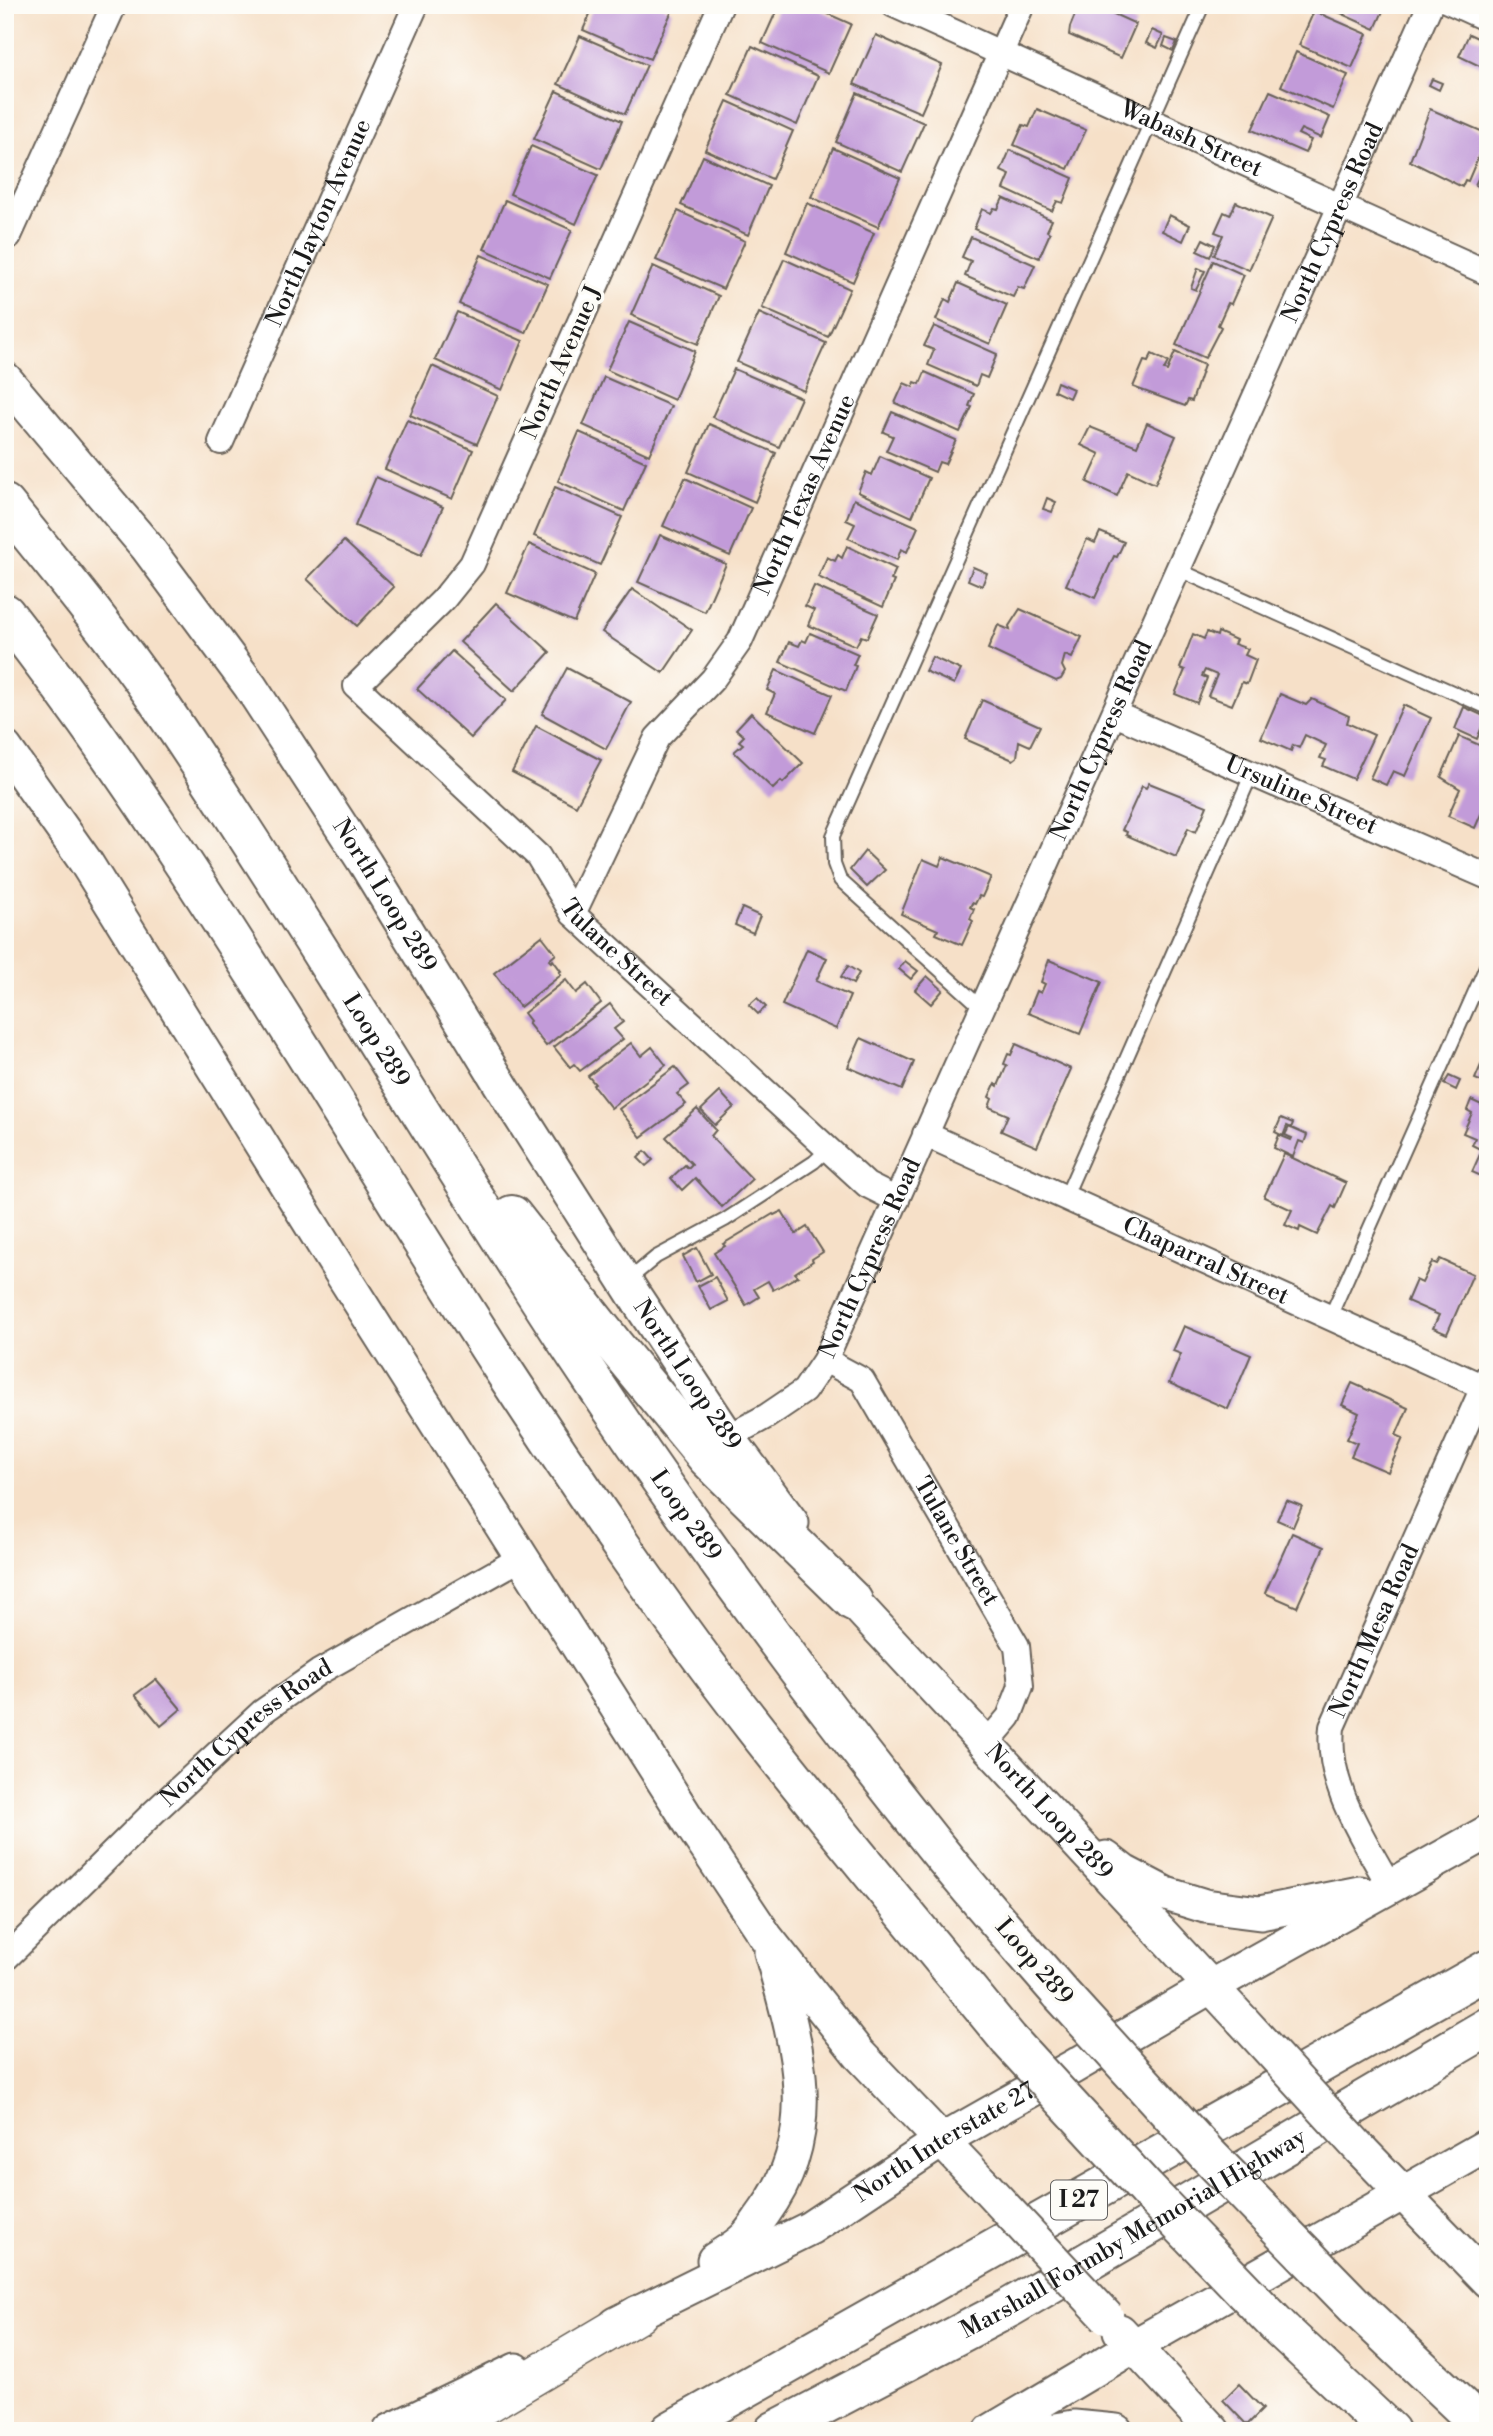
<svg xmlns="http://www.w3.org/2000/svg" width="1493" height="2436" font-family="'Libre Bodoni',serif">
<rect width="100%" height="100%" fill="#fdfcf7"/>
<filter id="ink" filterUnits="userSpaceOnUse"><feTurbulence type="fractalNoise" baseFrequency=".0143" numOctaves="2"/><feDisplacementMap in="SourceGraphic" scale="14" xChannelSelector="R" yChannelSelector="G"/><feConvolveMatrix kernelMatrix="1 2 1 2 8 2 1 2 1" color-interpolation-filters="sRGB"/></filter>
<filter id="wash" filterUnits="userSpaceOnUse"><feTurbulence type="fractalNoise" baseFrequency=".00686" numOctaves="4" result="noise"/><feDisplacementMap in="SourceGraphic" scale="28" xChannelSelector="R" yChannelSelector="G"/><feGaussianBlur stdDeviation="1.57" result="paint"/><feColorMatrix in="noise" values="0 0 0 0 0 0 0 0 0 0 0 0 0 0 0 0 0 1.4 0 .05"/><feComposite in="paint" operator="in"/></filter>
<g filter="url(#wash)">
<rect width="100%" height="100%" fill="#f6e0c8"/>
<g id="blocks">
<g fill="#c29bd9">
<polygon points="594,5 659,5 672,11 650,59 583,30"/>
<polygon points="779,5 808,5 851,24 829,73 762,43"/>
<polygon points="1079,5 1094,5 1136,24 1121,58 1069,35 1070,27"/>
<polygon points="1321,5 1347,5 1343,14"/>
<polygon points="1348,5 1380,5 1380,7 1384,9 1375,29 1344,15"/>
<polygon points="1314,11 1367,34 1352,68 1299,45"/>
<polygon points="1152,30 1163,35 1157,48 1146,43"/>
<polygon points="1469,34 1488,43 1488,70 1459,56"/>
<polygon points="876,35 942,65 921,113 854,84"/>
<polygon points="580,36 647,65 625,114 558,84"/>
<polygon points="1166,38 1177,42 1173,51 1163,46"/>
<polygon points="752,46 818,76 797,125 730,95"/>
<polygon points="1296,52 1348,75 1333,109 1281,86"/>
<polygon points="1432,79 1442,83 1439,90 1429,85"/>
<polygon points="556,91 622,121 601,169 534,139"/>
<polygon points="1270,91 1330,117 1321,138 1301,129 1298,134 1311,140 1305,153 1252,130"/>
<polygon points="857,93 924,123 902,172 836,142"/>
<polygon points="727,101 793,131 772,179 705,150"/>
<polygon points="1037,109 1086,130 1068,169 1014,145 1023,125 1029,127"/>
<polygon points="1430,109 1488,134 1468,181 1465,180 1462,187 1410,161"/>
<polygon points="531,146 598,175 576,224 510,194"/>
<polygon points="833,148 900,178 878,227 811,197"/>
<polygon points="1010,150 1073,178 1063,203 1057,201 1052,211 1004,189 1010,175 1001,171"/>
<polygon points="703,156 769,186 748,235 681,205"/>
<polygon points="1488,158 1488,191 1475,185"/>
<polygon points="1003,198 1052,220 1047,231 1050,233 1039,258 974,229 982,209 991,213 994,208 998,209"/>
<polygon points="505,200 572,230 550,278 484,249"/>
<polygon points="1236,202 1272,218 1249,270 1214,255 1223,235 1215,232 1224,212 1230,215"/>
<polygon points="807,203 874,233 853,282 786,252"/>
<polygon points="678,211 745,241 723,289 656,260"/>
<polygon points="1169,215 1190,225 1183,241 1162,231"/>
<polygon points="971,237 1035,265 1024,289 1018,287 1013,297 965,276 971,261 962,257"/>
<polygon points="1203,239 1215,245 1210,257 1197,251"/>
<polygon points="481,255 548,284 526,333 459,304"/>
<polygon points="784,259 850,289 828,337 762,308"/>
<polygon points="1213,261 1244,275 1231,304 1228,303 1218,325 1221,327 1205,358 1176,345"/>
<polygon points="653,266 719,296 698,344 631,315"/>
<polygon points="1198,268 1205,271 1196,290 1191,288"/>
<polygon points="958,283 1007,305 990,344 936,320 945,299 950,302"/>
<polygon points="457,312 523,341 502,390 435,360"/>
<polygon points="759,313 826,343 804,391 737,362"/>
<polygon points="629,322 695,351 674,400 607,370"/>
<polygon points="934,326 997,354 987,378 980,375 976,386 928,365 934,350 924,346"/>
<polygon points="1175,352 1204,365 1192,401 1188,400 1185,406 1133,387 1144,361 1148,362 1152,354 1168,362 1164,370 1167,371"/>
<polygon points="432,366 498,396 477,444 410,415"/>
<polygon points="734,369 801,398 779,447 712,417"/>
<polygon points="925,372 974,394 969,406 972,407 960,432 895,403 904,383 913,387 915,382 920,384"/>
<polygon points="604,377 671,406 649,455 583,425"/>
<polygon points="1057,382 1073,389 1069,398 1054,391"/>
<polygon points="892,412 956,440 945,464 939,462 935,472 886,451 893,436 883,432"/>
<polygon points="407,420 473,450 452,499 385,469"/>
<polygon points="1147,423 1176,436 1155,484 1128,471 1117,496 1087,482 1100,454 1081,445 1090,427 1137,446"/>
<polygon points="709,424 776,453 755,502 688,472"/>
<polygon points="579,432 646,462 624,511 558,481"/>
<polygon points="880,456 929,478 912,517 858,492 866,472 872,475"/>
<polygon points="376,477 443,507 421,555 355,526"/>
<polygon points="685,478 751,508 730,556 663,526"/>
<polygon points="555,487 622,517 600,565 534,536"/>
<polygon points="1047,498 1056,502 1052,512 1043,509"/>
<polygon points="854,499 918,527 907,552 901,549 897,560 848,538 855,524 846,520"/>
<polygon points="1100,532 1124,542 1117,557 1114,556 1095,598 1066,585 1087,539 1095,543"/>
<polygon points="660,535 726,564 705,612 638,582"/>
<polygon points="344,541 394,587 357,626 307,579"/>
<polygon points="529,544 595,574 574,622 507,593"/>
<polygon points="847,546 896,569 891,580 894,581 883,607 818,577 827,557 835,561 838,555 842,558"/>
<polygon points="973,567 987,573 982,586 968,580"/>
<polygon points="814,586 878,614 867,638 861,636 856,646 808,625 814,610 805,606"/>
<polygon points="632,589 692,630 663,673 602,632"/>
<polygon points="496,603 550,652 514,691 460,642"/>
<polygon points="1020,609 1082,637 1072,658 1065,655 1062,666 1065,672 1061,679 1056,681 988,649 998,625 1010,630 1009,626"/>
<polygon points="1207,632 1217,636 1218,632 1236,640 1234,644 1248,649 1245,655 1256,660 1247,684 1242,682 1232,705 1208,696 1217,675 1205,670 1202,676 1207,678 1197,703 1175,694 1185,670 1180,668 1193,634 1204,639"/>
<polygon points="810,633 858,654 853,665 856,666 846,691 780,662 789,642 799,646 802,640 806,642"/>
<polygon points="452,651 506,700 471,738 417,689"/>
<polygon points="932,657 961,670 954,684 925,671"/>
<polygon points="567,668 631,702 606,749 542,714"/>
<polygon points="776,670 832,695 815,733 767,712 775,694 767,690"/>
<polygon points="1280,694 1306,705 1312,699 1349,716 1347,723 1374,735 1353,779 1323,766 1326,760 1320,758 1326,745 1305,735 1299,748 1293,745 1291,751 1261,738"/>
<polygon points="982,700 1040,726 1030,746 1019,741 1017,757 1013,760 965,739"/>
<polygon points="1403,705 1431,718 1405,776 1393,771 1386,785 1370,778"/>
<polygon points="1464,707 1486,717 1477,739 1455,729"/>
<polygon points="751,713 803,763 783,783 781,781 773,789 734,752 743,744 739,741 744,736 736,729"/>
<polygon points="536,726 601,760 576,806 512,772"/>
<polygon points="1459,736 1488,749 1488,798 1475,828 1448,816 1460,789 1441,777"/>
<polygon points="1149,783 1207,806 1196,832 1188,828 1176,857 1126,835 1127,832 1122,830 1142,786 1146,788"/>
<polygon points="865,851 885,870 867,887 850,870"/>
<polygon points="943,857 991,877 982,897 979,896 975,904 972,903 970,907 974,909 970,919 973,921 962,945 936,934 938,930 901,914 923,859 939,866"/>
<polygon points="742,908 760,916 753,933 735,925"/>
<polygon points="542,936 556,954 549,960 551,962 553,960 561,971 559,972 561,975 520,1007 494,973"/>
<polygon points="807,949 827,958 816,981 850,996 836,1029 782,1005"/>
<polygon points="1049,960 1102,982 1080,1034 1028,1013 1037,991 1041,993 1045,984 1041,982"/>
<polygon points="905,961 918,971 911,979 899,969"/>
<polygon points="848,966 859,973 853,984 841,977"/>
<polygon points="927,976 943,990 931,1004 915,990"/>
<polygon points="566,980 576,993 587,984 601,1003 546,1046 528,1023 530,1021 524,1013"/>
<polygon points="757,998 766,1007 758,1014 749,1005"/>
<polygon points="610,1004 623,1022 614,1029 623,1039 580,1071 574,1064 570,1067 554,1047"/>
<polygon points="861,1038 914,1062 902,1090 848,1067"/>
<polygon points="631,1043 641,1056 652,1047 666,1065 611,1108 593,1085 595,1084 588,1076"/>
<polygon points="1016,1044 1071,1069 1037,1147 1001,1131 1008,1115 989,1107 992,1099 989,1097 995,1084 998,1086 1007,1065 1004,1064 1008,1054 1011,1055"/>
<polygon points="1484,1058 1488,1060 1488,1084 1475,1079"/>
<polygon points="675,1067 689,1085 677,1094 686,1104 641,1137 619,1109"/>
<polygon points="1449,1076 1460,1081 1456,1090 1444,1084"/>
<polygon points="720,1092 734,1107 715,1125 701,1110"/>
<polygon points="1471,1100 1488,1108 1488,1179 1472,1172 1482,1150 1472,1145 1475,1138 1463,1133 1472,1113 1467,1110"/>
<polygon points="697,1109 716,1130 711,1136 752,1179 722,1207 695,1178 682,1190 671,1178 685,1165 688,1168 692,1164 666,1137"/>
<polygon points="1281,1118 1293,1123 1291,1128 1287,1126 1283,1136 1275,1132"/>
<polygon points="1289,1127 1307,1135 1304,1143 1299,1141 1293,1157 1274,1148 1279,1135 1291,1140 1292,1138 1285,1135"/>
<polygon points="645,1151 653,1160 646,1166 638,1158"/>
<polygon points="1284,1154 1346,1183 1335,1208 1332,1206 1317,1235 1300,1227 1299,1231 1285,1225 1292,1210 1264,1197"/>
<polygon points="782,1211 796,1234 807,1227 823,1252 812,1259 813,1261 795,1273 798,1276 773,1290 768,1281 754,1289 759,1297 746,1305 714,1253 725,1246 723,1244 773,1214 774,1215"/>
<polygon points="697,1248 711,1274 696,1282 683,1256"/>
<polygon points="1440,1259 1473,1274 1447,1334 1433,1328 1439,1315 1407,1301 1416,1280 1422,1283 1432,1262 1437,1264"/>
<polygon points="715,1277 728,1301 711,1310 698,1286"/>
<polygon points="1184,1326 1251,1355 1228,1409 1169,1383 1181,1354 1173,1351"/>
<polygon points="1352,1383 1408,1408 1396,1435 1403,1438 1388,1472 1351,1456 1357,1443 1347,1439 1359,1413 1342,1405"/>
<polygon points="1286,1500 1302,1506 1293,1527 1277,1520"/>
<polygon points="1292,1533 1324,1547 1297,1607 1265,1593"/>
<polygon points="156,1679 181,1709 161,1726 135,1695"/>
<polygon points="1239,2384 1263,2409 1247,2425 1223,2400"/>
</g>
</g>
</g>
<g filter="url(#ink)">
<use href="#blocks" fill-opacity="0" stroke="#686158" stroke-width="2"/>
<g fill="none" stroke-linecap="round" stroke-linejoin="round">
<defs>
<g id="lane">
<polyline points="1442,5 1488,26"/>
<polyline points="1179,570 1488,708"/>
<polyline points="982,1008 840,880 834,864 833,836 1203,5"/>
<polyline points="1065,1198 1252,773"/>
<polyline points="626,1282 656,1257 725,1220 814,1162 828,1149"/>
<polyline points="1330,1317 1488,962"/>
</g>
<g id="street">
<path id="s1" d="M721,5L472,564L443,600L356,686L538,856L573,914L867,1185L897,1200"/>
<path id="s2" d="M894,5L1488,273"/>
<polyline points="9,236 114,5"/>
<path id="s3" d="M221,442L416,5"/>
<path id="s4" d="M1115,714L1488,877"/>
<path id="s5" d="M573,914L657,738L713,679L740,641L1022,5"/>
<path id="s6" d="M925,1134L1488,1389"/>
<path id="s7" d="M825,1360L862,1380L1017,1646L1021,1686L1009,1717L985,1745"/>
<path id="s8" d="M728,1437L767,1416L804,1391L825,1360L1430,5"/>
<path id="s9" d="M1390,1887C1363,1837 1326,1786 1332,1727L1488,1376"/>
<path id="s10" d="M5,1959L154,1812L262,1712L319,1672L523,1557"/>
</g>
<g id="secondary">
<path id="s11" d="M5,379L146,546L250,686L365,863L510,1100L634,1295L728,1437L792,1523"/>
<polyline points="5,748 85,861 340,1271 692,1826 766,1937 859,2054 986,2187"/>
<path id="s12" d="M838,1582L853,1601L1242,2020"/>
<polyline points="1106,1858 1124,1872 1166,1894 1205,1906 1260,1913 1360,1893"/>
<polyline points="1361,2150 1488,2281"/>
<path d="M714,2260C724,2253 736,2247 745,2238C752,2231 758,2221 764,2213C825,2131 796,2041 771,1952"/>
<path id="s13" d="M616,2324L810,2228L941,2141L1006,2104L1073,2067L1210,1987L1488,1832"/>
<polyline points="1120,2331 1213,2431"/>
<polyline points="390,2431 516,2370"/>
<polyline points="991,2431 1134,2346 1488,2145"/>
<polyline points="1050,2431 1074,2427 1116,2431"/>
</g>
<polyline id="primary" points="442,2431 639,2314"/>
<g id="highway">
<path id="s14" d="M5,504C57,568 110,632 157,700C305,918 437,1146 583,1366C691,1529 808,1687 930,1840C972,1893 1017,1943 1061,1994"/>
<path d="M5,613C191,851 338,1115 502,1368C582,1490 664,1612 754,1727C837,1833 924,1936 1009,2040"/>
<polyline points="512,1215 614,1345 707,1458 853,1601"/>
<polyline points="1359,2310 1487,2431"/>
<polyline points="1282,2330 1390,2431"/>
<polyline points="670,2431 1488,1969"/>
<path id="s15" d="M774,2431L1009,2308L1488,2027"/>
</g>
</defs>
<use href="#lane" stroke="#686158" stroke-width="16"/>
<use href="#street" stroke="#686158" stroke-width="28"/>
<use href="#secondary" stroke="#686158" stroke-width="37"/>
<use href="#primary" stroke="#686158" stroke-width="40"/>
<use href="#highway" stroke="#686158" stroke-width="42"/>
<use href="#lane" stroke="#fff" stroke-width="12"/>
<use href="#street" stroke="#fff" stroke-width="24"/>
<use href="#secondary" stroke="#fff" stroke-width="33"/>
<use href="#primary" stroke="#fff" stroke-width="37"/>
<use href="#highway" stroke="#fff" stroke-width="38"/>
<defs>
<g id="secondary-bridge">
<polyline points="1242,2020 1361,2150"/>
<polyline points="986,2187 1107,2317"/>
</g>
<g id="highway-bridge">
<polyline points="1061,1994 1207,2154 1359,2310"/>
<polyline points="1009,2040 1146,2189 1282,2330"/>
</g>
</defs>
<use href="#secondary-bridge" stroke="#686158" stroke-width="37" stroke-linecap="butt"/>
<use href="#highway-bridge" stroke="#686158" stroke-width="42" stroke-linecap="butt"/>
<use href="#secondary-bridge" stroke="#fff" stroke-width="33"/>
<use href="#highway-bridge" stroke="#fff" stroke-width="38"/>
</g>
</g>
<g text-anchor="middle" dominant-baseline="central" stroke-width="7" stroke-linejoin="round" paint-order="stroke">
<rect fill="#fdfcf7" stroke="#605f5e" stroke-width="2" x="1051" y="2180.5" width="56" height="39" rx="5"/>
<g font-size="23" font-weight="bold" fill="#1c1c1c">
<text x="1079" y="2200">I 27</text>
</g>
<g font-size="24" fill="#1c1c1c" stroke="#fdfcf7">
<text stroke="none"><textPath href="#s2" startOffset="326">Wabash Street</textPath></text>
<text stroke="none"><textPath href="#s8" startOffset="1372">North Cypress Road</textPath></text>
<text stroke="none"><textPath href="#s3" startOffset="240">North Jayton Avenue</textPath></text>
<text transform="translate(562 362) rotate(-66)">North Avenue J</text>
<text stroke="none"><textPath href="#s5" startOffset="483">North Texas Avenue</textPath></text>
<text stroke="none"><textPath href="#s8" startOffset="805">North Cypress Road</textPath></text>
<text stroke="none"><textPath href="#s4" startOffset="203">Ursuline Street</textPath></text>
<text stroke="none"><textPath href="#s11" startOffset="642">North Loop 289</textPath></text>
<text stroke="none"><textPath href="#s1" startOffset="1155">Tulane Street</textPath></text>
<text stroke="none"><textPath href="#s14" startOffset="653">Loop 289</textPath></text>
<text stroke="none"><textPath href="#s8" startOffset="238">North Cypress Road</textPath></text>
<text stroke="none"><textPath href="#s6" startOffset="308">Chaparral Street</textPath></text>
<text stroke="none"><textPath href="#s11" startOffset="1209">North Loop 289</textPath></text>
<text stroke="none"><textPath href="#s14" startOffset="1220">Loop 289</textPath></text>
<text stroke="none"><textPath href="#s7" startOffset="229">Tulane Street</textPath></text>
<text stroke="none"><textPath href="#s9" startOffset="278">North Mesa Road</textPath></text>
<text stroke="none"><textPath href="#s10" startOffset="331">North Cypress Road</textPath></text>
<text stroke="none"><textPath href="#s12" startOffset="312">North Loop 289</textPath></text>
<text transform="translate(1034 1962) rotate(49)">Loop 289</text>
<text stroke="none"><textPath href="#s13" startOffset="376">North Interstate 27</textPath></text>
<text stroke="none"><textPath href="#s15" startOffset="410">Marshall Formby Memorial Highway</textPath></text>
</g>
</g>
<rect width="1493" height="2436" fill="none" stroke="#fdfcf7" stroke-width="28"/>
</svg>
